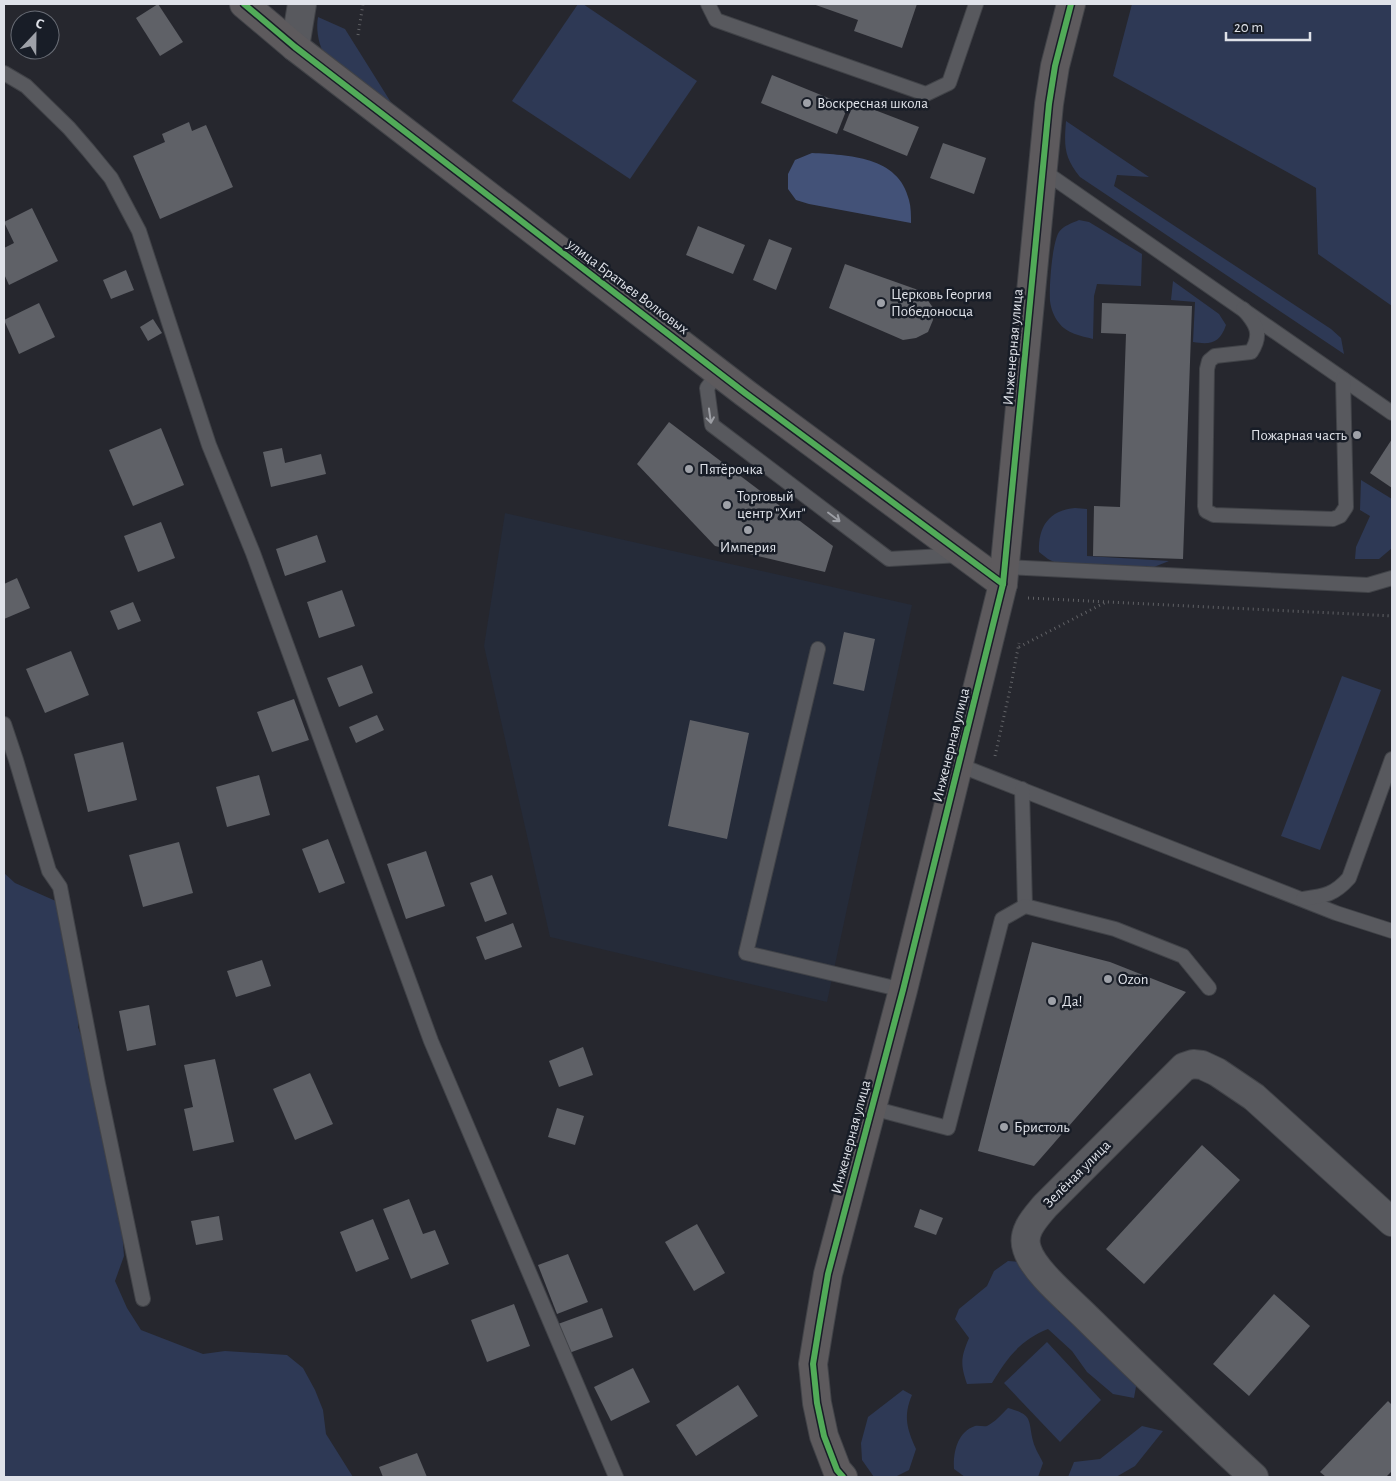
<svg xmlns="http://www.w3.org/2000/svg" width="1396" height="1481" font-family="'Alegreya Sans',sans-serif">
<rect width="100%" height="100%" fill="#26272e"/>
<polygon fill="#252b39" points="505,513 912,605 827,1002 550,937 484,646"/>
<g fill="#2e3955">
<polygon points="578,4 583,4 697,81 630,179 512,101"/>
<polygon points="1132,4 1392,4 1392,306 1318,254 1316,188 1113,76"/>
<path d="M318,17L345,29L392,104C374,91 334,70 323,51C318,43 316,27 318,17Z"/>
<path d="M1066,121L1149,177L1117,175L1114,186L1331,329L1341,338L1344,354L1080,177C1064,157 1064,146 1066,121Z"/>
<path d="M1079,220L1089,222L1142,254L1141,286L1097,284L1094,296L1093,339C1081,336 1066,333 1059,323C1054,317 1051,309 1050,301C1049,287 1052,243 1059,232C1063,226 1072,223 1079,220Z"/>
<path d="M1173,281L1219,314L1226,325C1220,343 1211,345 1193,342L1195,302L1171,300Z"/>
<polygon points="1361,480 1392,499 1392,548 1379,559 1355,559 1356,547 1370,516 1360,510"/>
<path d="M1075,508L1087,509V556L1169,561L1154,567L1058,564L1048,559L1039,552C1038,527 1049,510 1075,508Z"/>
<polygon points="1342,676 1381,690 1320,850 1281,836"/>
<polygon points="4,873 15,883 58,902 70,923 65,955 79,978 78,998 78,1027 87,1052 91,1084 112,1130 114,1159 126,1178 120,1204 124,1256 115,1281 127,1308 141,1330 203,1354 225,1351 287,1355 303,1368 315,1390 323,1410 326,1434 353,1477 4,1477"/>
<path d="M1008,1261L1023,1262L1039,1281L1059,1312L1077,1322L1137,1381L1134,1398L1113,1394L1087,1372L1072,1351L1048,1329C1020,1340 1007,1358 992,1383L967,1384C960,1364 961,1357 969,1338L955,1319L959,1309L987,1286L994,1271Z"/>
<polygon points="1047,1342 1101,1400 1060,1442 1004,1383"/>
<path d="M903,1390L912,1395C903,1416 907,1429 916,1449L909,1470L895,1477H874L862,1460L861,1443L868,1417Z"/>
<path d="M1008,1408C1033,1415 1028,1419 1033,1441C1035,1449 1040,1456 1043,1463L1038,1477H965L954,1469C953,1453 957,1432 975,1426C979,1425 983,1427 987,1426C995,1422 1002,1414 1008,1408Z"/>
<polygon points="1142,1426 1163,1431 1135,1466 1116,1477 1068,1477 1074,1462 1100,1459"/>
</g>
<path fill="#435278" d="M812,153C848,155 899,156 909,200C911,207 911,216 911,223L809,204L796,200L788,189V174L795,160Z"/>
<g fill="#5f6167">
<polygon points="158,4 183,42 160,56 136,18"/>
<polygon points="813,4 917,4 902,48 854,31 858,20"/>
<polygon points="772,75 848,106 837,134 761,103"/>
<polygon points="854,102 919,127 907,156 843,130"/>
<polygon points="189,122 192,131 206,125 233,187 160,219 133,156 165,142 162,134"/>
<polygon points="943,143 986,158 974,194 930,178"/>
<polygon points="32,208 58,261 9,285 4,274 4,248 14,243 4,222"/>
<polygon points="698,226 745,245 733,274 686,255"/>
<polygon points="769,239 792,248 776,290 753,280"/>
<polygon points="845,264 921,291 934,309 933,320 928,332 916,338 903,340 829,308"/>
<polygon points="126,270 134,290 111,299 103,280"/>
<polygon points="39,303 55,337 19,354 4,320"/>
<polygon points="1102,303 1192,306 1183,559 1093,556 1094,506 1120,507 1126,334 1101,333"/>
<polygon points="153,319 162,333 148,341 140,327"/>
<polygon points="669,422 833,546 825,572 715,546 637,464"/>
<polygon points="161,428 184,485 133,506 109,450"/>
<polygon points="1392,439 1392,488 1370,473"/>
<polygon points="282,448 285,463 321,454 326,474 271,487 263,452"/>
<polygon points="161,522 175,558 138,572 124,536"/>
<polygon points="317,535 326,562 285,576 276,549"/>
<polygon points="17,578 30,608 4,619 4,584"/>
<polygon points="342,590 355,626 319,638 307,602"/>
<polygon points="133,602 141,621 118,630 110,611"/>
<polygon points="844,632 875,639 864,691 833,684"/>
<polygon points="71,651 89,695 45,713 26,669"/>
<polygon points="362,665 373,693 339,707 327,678"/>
<polygon points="294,699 309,740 272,752 257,712"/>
<polygon points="377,715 384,730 356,743 349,727"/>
<polygon points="690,720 749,733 727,839 668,826"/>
<polygon points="123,742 137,800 88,812 74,754"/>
<polygon points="259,775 270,815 227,827 216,787"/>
<polygon points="328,839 345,883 319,893 302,849"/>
<polygon points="179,842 193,893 143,907 129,855"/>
<polygon points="426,851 445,906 406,919 387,864"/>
<polygon points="492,875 507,914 485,922 470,883"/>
<polygon points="513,923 522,947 485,960 476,937"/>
<polygon points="1032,942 1110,962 1186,992 1034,1166 978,1151"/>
<polygon points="262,960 271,986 236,997 227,971"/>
<polygon points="149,1005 156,1045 127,1051 119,1011"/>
<polygon points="583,1047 593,1075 559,1087 549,1061"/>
<polygon points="215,1059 234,1142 193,1151 184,1109 193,1107 184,1065"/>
<polygon points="310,1073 333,1124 295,1140 273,1089"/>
<polygon points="557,1108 584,1116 575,1145 548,1137"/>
<polygon points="1202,1145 1240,1180 1144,1284 1106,1249"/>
<polygon points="409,1199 423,1234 435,1230 449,1264 411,1279 383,1209"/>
<polygon points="920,1209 943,1218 936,1235 914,1227"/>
<polygon points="219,1216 223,1240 196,1245 191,1221"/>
<polygon points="373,1219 389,1259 356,1272 340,1232"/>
<polygon points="697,1224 725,1273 694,1291 665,1242"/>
<polygon points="568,1254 588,1302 557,1314 538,1265"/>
<polygon points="1274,1294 1310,1326 1249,1396 1213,1364"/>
<polygon points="514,1304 530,1346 487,1362 471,1320"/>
<polygon points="602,1308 613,1337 569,1353 558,1324"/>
<polygon points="633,1368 650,1402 611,1421 594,1387"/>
<polygon points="738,1385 758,1416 696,1456 676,1425"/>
<polygon points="1388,1401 1392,1405 1392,1471 1386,1477 1326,1477 1320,1472"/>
<polygon points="417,1453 427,1477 383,1477 379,1467"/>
</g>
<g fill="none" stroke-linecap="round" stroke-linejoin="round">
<defs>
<g id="lane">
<polyline points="708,4 716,20 926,94 949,83 976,4"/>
<polyline points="4,73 26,86 69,128 88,150 111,178 139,231 209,445 253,553 431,1041 616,1477"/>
<polyline points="1042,170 1392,413"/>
<path d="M1243,309C1256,323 1263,334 1251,352L1215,356L1209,361L1207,369L1205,506L1206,511L1214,515L1333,519L1340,516L1346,507L1343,379"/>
<polyline points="719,372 707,388 712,425 889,559 961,555"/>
<polyline points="1004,567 1368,585 1392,578"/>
<polyline points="818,649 746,953 903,990"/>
<polyline points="4,724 16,760 49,871 60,887 98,1084 143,1299"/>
<polyline points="959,765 1336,913 1392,931"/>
<polyline points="1022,789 1025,906"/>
<path d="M1303,899C1324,896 1334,895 1349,878L1392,759"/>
<polyline points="872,1108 948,1128 1002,919 1025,906 1115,929 1183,956 1209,988"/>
</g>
<g id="street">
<polyline points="295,47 302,4"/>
<path d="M1254,1477C1196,1424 1140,1370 1084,1315C1068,1299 1033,1270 1027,1249C1021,1232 1035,1218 1045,1206L1184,1067L1193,1064L1202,1065L1217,1072L1254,1097L1392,1222"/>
</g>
<g id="secondary">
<polyline points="244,4 295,47 745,393 1003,584"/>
<polyline points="843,1477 837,1470 824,1436 817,1403 813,1364 819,1327 828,1274 903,990 1003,584 1049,104 1055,66 1071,4"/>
</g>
</defs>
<use href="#lane" stroke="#414348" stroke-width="16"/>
<use href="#street" stroke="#414348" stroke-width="30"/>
<use href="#secondary" stroke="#414348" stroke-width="30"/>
<g stroke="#616266" stroke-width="3" stroke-dasharray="1 4" stroke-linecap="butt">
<polyline points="358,35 363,4"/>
<polyline points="1028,598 1392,616"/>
<polyline points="1019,647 1106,602"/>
<polyline points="995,756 1011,685 1019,643"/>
</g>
<use href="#lane" stroke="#58595e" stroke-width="14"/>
<use href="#street" stroke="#58595e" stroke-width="28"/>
<use href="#secondary" stroke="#5d5a5d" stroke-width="28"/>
<defs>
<g id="cycleway">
<polyline points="244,4 295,47 745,393 1003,584"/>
<polyline points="843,1477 837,1470 824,1436 817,1403 813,1364 819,1327 828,1274 903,990 1003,584 1049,104 1055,66 1071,4"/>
</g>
</defs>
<use href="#cycleway" stroke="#181d27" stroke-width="9"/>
<use href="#cycleway" stroke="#51ab58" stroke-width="6"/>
</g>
<defs><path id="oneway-shaft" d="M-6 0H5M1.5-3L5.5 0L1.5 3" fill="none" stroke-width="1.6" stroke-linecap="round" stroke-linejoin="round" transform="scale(1.25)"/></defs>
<g stroke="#9c9ea4">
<use href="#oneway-shaft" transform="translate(710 416) rotate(82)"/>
<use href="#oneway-shaft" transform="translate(834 517) rotate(37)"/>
</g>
<g fill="#9ea1a8" stroke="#181d27" stroke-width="2">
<circle cx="807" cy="103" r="5"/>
<circle cx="881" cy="303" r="5"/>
<circle cx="1357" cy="435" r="5"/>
<circle cx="689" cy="469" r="5"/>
<circle cx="727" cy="505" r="5"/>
<circle cx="748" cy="530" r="5"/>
<circle cx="1108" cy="979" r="5"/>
<circle cx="1052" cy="1001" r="5"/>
<circle cx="1004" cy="1127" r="5"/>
</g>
<g text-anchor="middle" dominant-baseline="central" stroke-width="5" stroke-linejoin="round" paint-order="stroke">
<g font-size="15" fill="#dfe2e9" stroke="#181d27" text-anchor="start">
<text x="817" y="103">Воскресная школа</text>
<text x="891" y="294">Церковь Георгия<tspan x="891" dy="17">Победоносца</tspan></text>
<text x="1347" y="435" text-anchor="end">Пожарная часть</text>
<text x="699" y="469">Пятёрочка</text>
<text x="737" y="496">Торговый<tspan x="737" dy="17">центр "Хит"</tspan></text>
<text x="748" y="547" text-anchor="middle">Империя</text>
<text x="1118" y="979">Ozon</text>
<text x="1062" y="1001">Да!</text>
<text x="1014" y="1127">Бристоль</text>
</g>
<g font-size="15" fill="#dfe2e9" stroke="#181d27">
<text transform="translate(628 287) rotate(37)">улица Братьев Волковых</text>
<text transform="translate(1013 347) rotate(-85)">Инженерная улица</text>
<text transform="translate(951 745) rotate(-76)">Инженерная улица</text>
<text transform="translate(851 1137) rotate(-75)">Инженерная улица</text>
<text transform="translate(1077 1174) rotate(-45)">Зелёная улица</text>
</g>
</g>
<rect width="1396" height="1481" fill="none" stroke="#dfe2e9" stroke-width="10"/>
<g transform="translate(35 35) rotate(22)"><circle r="24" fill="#181d27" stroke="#686c75"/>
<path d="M0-4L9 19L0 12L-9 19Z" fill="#9ea1a8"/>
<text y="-8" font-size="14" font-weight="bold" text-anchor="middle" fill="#dfe2e9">С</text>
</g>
<path d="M1226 32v8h84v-8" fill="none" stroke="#dfe2e9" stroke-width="2.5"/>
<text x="1234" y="32" font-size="15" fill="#dfe2e9" stroke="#181d27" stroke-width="4" paint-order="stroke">20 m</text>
</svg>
